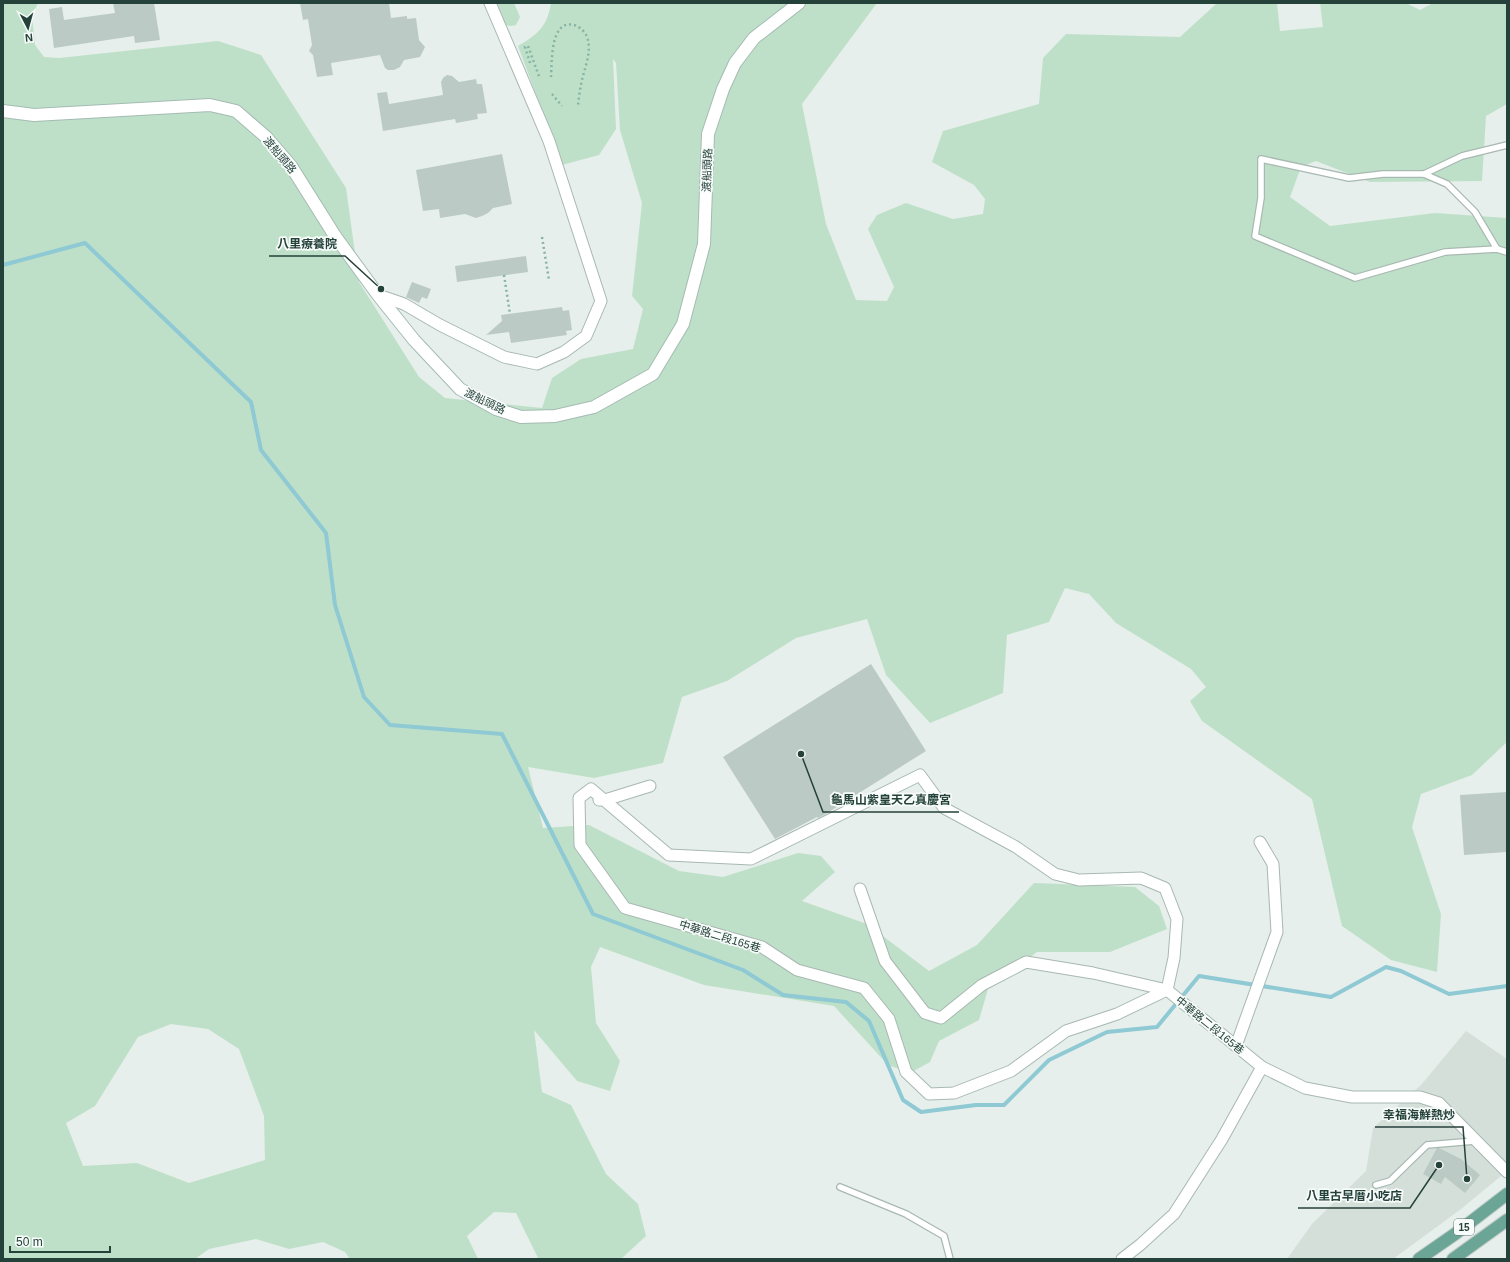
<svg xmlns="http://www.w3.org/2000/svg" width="1510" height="1262" font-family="Arial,'Noto Sans TC',sans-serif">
<rect width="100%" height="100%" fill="#e6efeb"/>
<polygon fill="#d4dfda" points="1466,1031 1507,1059 1507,1171 1461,1209 1393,1259 1287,1259 1312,1224 1366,1171 1373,1128 1421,1085"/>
<g fill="#bfe0c8" fill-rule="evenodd">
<path d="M3,3H38L32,16L35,45L44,57L59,58L218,41L261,55L346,188L359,282L419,377L445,398L542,408L552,378L581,359L633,349L643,309L632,296L642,203L620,130L616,63L613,59L616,129L599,155L562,165L518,46C538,34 547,27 551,3H877L802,104L826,224L856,300L887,301L894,287L868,229L877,215L906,203L953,219L983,214L985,199L974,185L932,162L943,131L1039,104L1043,58L1066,34L1180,37L1217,3H1277L1280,31L1323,27L1320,3H1406L1420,10L1433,3H1507V104L1486,116L1482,181L1370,182L1316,161L1301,167L1290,197L1330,226L1435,213L1507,218V742L1472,775L1421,794L1412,827L1441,914L1437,972L1391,960L1342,926L1312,799L1202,721L1190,701L1206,687L1191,669L1116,623L1089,594L1065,588L1049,622L1007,635L1003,693L930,723L886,675L867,619L796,638L727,681L682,697L663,763L594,778L528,767L543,828L589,825L679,871L723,877L798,853L821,856L835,872L802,901L867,924L929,971L977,945L1034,883L1135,887L1159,906L1167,929L1110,952H1037L988,989L979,1020L939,1041L930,1062L910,1073L888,1065L834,1006L704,985L600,947L591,967L596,1023L620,1061L610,1091L577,1081L534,1030L542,1092L571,1105L606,1174L638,1204L646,1236L621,1259H540L538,1258L516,1213L494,1212L467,1236L478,1259H350L345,1252L323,1242L289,1249L256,1239L209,1249L195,1259H3ZM171,1024L208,1029L239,1049L264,1116L265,1160L189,1183L137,1163L83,1166L66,1123L95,1106L138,1037Z"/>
<polygon points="495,3 514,3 520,17 516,25 511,26 505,25"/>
</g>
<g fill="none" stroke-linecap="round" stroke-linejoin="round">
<polyline stroke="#8ec9d4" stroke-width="4" points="3,265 85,243 251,402 261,450 326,533 335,605 364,697 390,725 502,734 593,914 743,970 783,995 846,1002 869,1021 903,1100 921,1112 976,1105 1004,1105 1049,1060 1107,1032 1157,1027 1199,976 1331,997 1386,967 1401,971 1449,994 1507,986"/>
</g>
<g fill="#bbcac4">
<polygon points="113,3 154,3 160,40 135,43 134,36 54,48 49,9 62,7 64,20 115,13"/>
<polygon points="300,3 389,3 391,18 407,16 407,19 416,18 419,40 425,47 420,57 404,60 400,67 394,70 388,70 385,68 380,55 331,63 333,75 317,77 313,55 309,51 312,45 308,19 303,20"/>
<polygon points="447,75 452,76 459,82 476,79 477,84 482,84 487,113 477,114 478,119 456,123 455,119 383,131 377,93 387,92 389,104 443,95 441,82 443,78"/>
<polygon points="502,154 512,204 493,208 488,213 482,216 476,218 465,214 440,218 439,209 423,211 416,170"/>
<polygon points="526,256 528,272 457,282 455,266"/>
<polygon points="412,282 431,289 427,299 422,297 419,303 406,297"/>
<polygon points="562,307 563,311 569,310 572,330 566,331 567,335 511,343 509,332 486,335 502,321 501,315"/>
<polygon points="871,664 926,751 824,815 818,818 817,817 775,839 723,757"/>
<polygon points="1507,792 1507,852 1464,855 1460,795"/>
<polygon points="1437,1148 1439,1148 1461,1159 1480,1175 1465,1193 1445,1177 1441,1184 1423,1174"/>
</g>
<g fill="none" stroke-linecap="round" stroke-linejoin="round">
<defs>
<g id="lane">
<polyline points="1507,145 1462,156 1424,174 1383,174 1349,178 1261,159 1261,198 1255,236 1355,278 1445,252 1497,249 1507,252"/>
<polyline points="1424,174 1447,184 1475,212 1497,249"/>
<polyline points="1376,1185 1390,1181 1427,1145 1475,1141"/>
<polyline points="840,1187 906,1214 944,1236 950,1259"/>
</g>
<g id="street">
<polyline points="378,295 404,304 440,325 504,357 537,364 564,352 586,336 601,301 549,141 490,3"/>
<polygon points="920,775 944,808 1016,847 1055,874 1079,880 1141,878 1165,888 1177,919 1174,958 1167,990 1117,1014 1066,1031 1011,1071 954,1093 929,1094 906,1072 889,1019 864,988 797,970 762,947 625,908 580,845 579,798 591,789 669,855 751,859"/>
<polyline points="599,800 605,800 650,786"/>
<polyline points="860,889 885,961 925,1013 941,1018 982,985 1026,962 1093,973 1167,990 1262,1067 1305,1088 1352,1097 1420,1097 1439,1103 1507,1172"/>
<polyline points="1236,1046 1277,932 1273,864 1260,842"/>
<polyline points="1122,1259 1140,1245 1174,1214 1222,1139 1262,1067"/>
</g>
<polyline id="secondary" points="3,111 34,115 210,105 236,111 266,137 291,166 335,236 378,295 414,340 460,389 496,409 521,417 555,416 594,407 653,374 683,324 704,244 708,134 723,89 735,63 754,38 799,3"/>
<g id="primary">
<polyline points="1419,1259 1455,1234 1507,1194"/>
<polyline points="1453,1259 1507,1220"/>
</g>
</defs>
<use href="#lane" stroke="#a8b8b2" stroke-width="8"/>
<use href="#street" stroke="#a8b8b2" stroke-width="13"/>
<use href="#secondary" stroke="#a4bbb3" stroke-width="14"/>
<use href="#primary" stroke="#c2cac8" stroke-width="14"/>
<g stroke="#86b3a5" stroke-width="2.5" stroke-dasharray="2 3" stroke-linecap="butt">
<polyline points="530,63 525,47 528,46 540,79"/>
<path d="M551,77C552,62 550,19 574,25C581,27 587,34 588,40C591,54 585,67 582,80C580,88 579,97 578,105"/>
<polyline points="552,94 562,106"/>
<polyline points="542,237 549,280"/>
<polyline points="504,275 510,314"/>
</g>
<use href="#lane" stroke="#fff" stroke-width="5.5"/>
<use href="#street" stroke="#fff" stroke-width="11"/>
<use href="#secondary" stroke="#fff" stroke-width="12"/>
<use href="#primary" stroke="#6aa596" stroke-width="12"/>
</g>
<g text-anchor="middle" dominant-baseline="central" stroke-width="3.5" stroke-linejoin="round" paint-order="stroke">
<rect fill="#f7fbf9" stroke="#637a73" stroke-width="1" x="1454" y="1219" width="20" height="16" rx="3"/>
<g font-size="10" font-weight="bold" fill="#24423a">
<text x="1464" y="1227">15</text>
</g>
<g font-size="11" fill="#24423a" stroke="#f7fbf9">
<text transform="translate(280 155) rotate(50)">渡船頭路</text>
<text transform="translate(707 170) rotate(-88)">渡船頭路</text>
<text transform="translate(485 401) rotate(26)">渡船頭路</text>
<text transform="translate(720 936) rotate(17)">中華路二段165巷</text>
<text transform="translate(1210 1025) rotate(39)">中華路二段165巷</text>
</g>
</g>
<path fill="none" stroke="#24423a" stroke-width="1.5" d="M381 289L345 256H269M801 754L823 812H959M1467 1179L1463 1127H1375M1439 1165L1410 1208H1298"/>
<g fill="#24423a" stroke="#f7fbf9" stroke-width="1.5">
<circle cx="381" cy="289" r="4"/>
<circle cx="801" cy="754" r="4"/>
<circle cx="1467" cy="1179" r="4"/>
<circle cx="1439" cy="1165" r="4"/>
</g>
<g font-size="12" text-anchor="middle" font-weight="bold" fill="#24423a" stroke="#f7fbf9" stroke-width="3.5" stroke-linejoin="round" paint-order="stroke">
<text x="307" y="248">八里療養院</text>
<text x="891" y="804">龜馬山紫皇天乙真慶宮</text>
<text x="1419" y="1119">幸福海鮮熱炒</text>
<text x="1354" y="1200">八里古早厝小吃店</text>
</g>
<rect width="1510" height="1262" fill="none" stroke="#24423a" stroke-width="8"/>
<g transform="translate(28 28) rotate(174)" stroke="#f7fbf9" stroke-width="3" paint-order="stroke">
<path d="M0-3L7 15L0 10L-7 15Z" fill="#24423a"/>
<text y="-6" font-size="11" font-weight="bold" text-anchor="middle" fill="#24423a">N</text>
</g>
<path d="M10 1246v6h100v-6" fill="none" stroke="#24423a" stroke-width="2"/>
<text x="16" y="1246" font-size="12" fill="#24423a" stroke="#f7fbf9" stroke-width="3" paint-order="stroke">50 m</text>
</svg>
